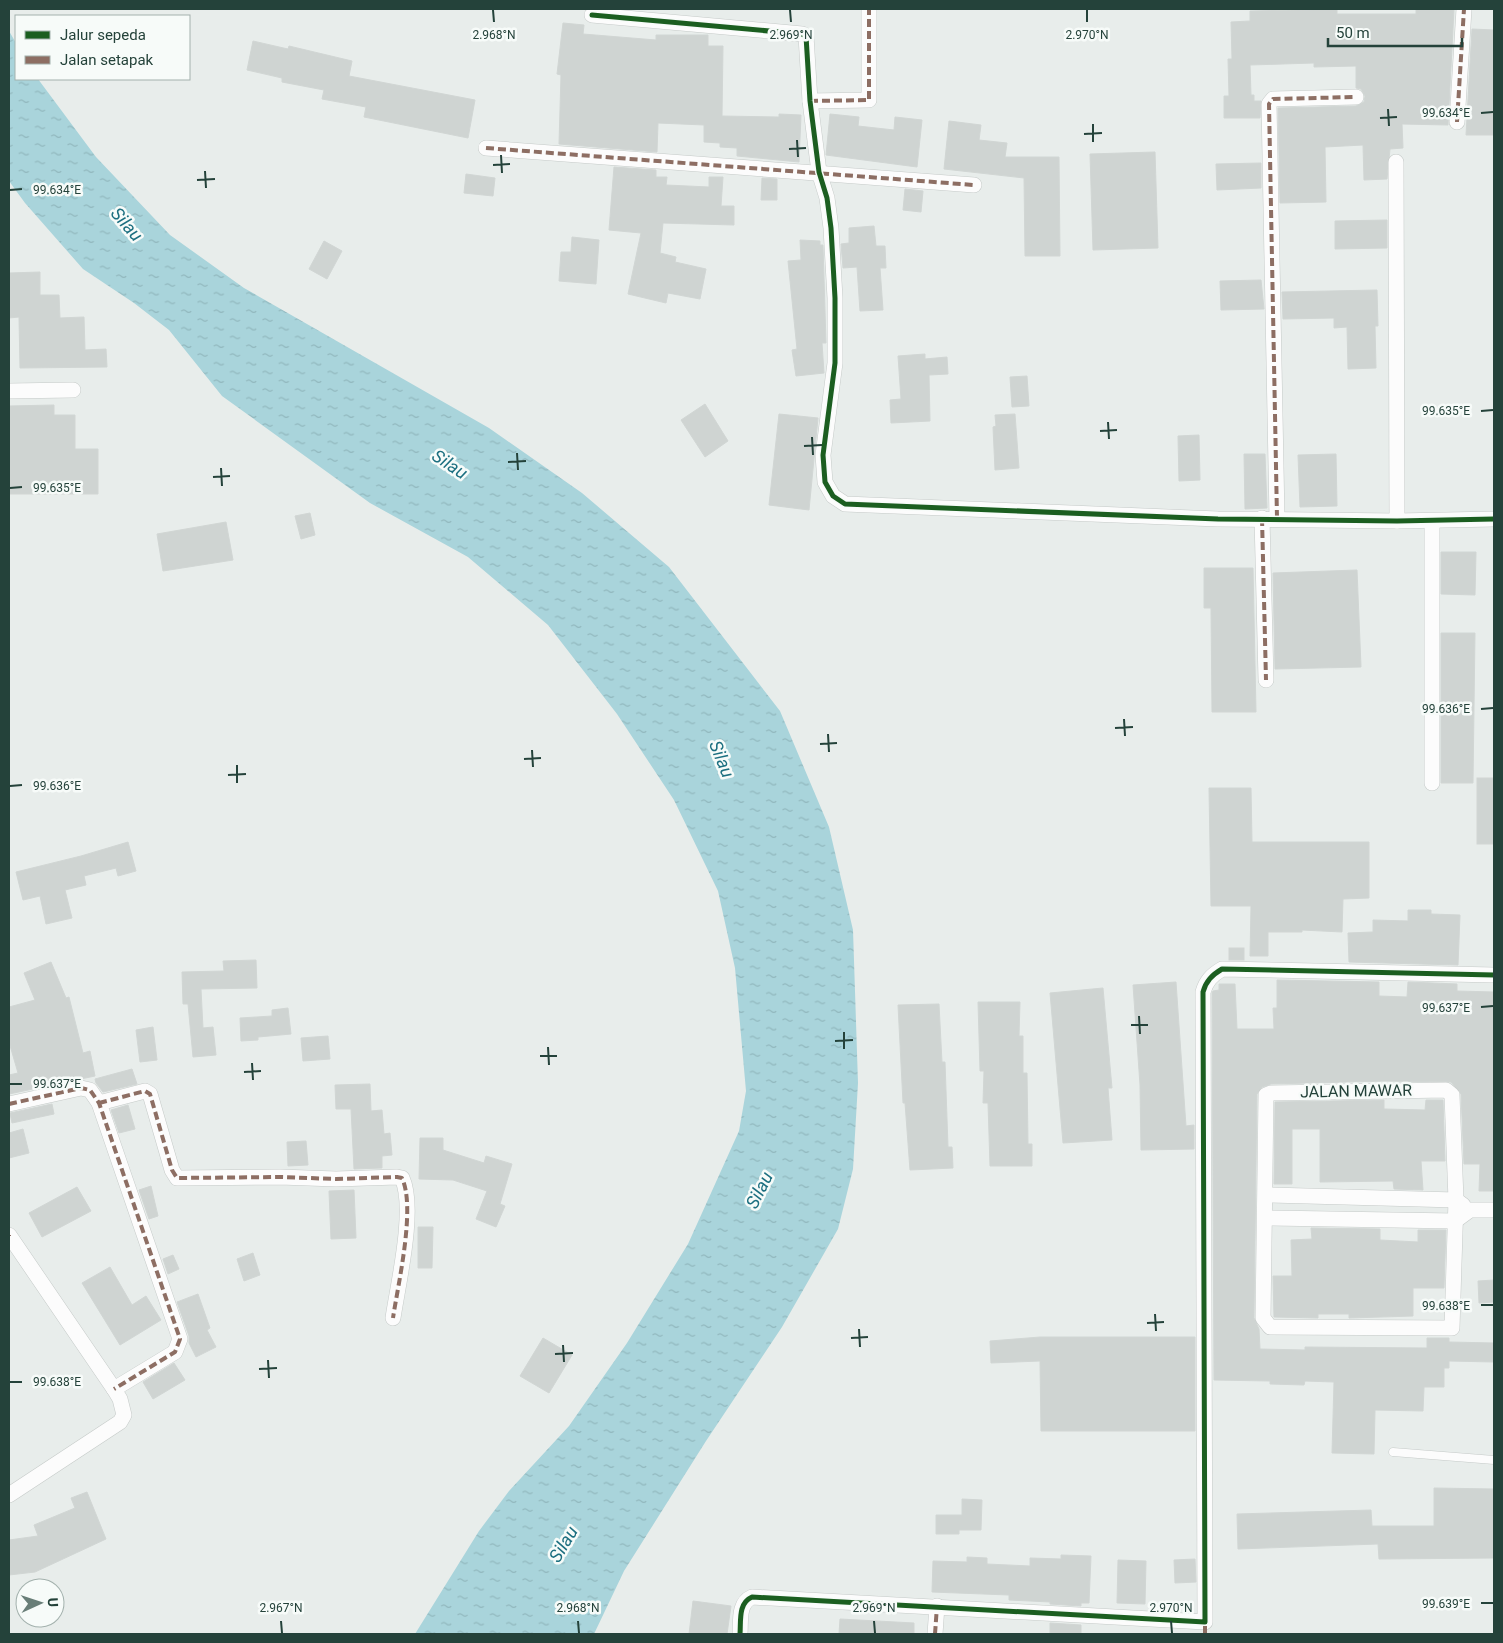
<svg xmlns="http://www.w3.org/2000/svg" width="1503" height="1643" font-family="Roboto,sans-serif">
<defs>
<pattern id="water-ripples" width="26" height="14" patternUnits="userSpaceOnUse" patternTransform="scale(1.25)"><rect width="26" height="14" fill="#a9d4db"/><path d="M2 4q2-2 4 0t4 0M15 11q2-2 4 0t4 0" fill="none" stroke="#91b7bd"/></pattern>
</defs>
<rect width="100%" height="100%" fill="#e8edeb"/>
<polygon fill="url(#water-ripples)" points="9,31 16,43 16,79 38,79 96,157 170,235 244,288 489,428 582,493 669,567 780,711 829,827 853,930 858,1083 853,1169 838,1229 782,1327 706,1441 624,1571 594,1634 415,1634 479,1531 509,1491 569,1426 627,1343 688,1244 739,1131 746,1091 735,968 718,891 674,800 617,714 548,625 468,557 370,503 222,396 169,330 134,303 83,269 25,203 9,181"/>
<g fill="#cfd4d2" stroke="#d1d6d4">
<polygon points="1337,9 1337,14 1416,14 1416,9 1454,9 1448,125 1402,124 1403,148 1390,149 1387,179 1364,180 1363,145 1325,147 1326,202 1280,203 1278,108 1356,106 1364,102 1365,96 1361,89 1356,88 1356,66 1314,67 1314,63 1250,65 1251,95 1254,95 1254,101 1261,101 1260,118 1224,118 1224,96 1229,96 1228,59 1232,59 1231,22 1250,21 1250,11"/>
<polygon points="563,23 584,25 583,34 656,40 656,35 708,35 708,46 723,46 722,116 779,117 779,114 801,115 799,162 737,156 737,148 720,147 720,143 704,142 704,125 658,123 657,152 559,144 561,75 557,74"/>
<polygon points="1472,29 1494,30 1494,135 1466,135"/>
<polygon points="253,41 288,49 289,46 352,61 349,76 475,100 468,138 364,117 366,107 322,99 324,90 282,82 282,78 247,70"/>
<polygon points="830,114 859,117 858,126 894,130 895,117 922,120 917,167 826,155"/>
<polygon points="949,121 981,125 979,140 1007,143 1005,157 1059,157 1060,256 1025,256 1024,178 944,169"/>
<polygon points="1155,152 1158,248 1093,250 1090,154"/>
<polygon points="1261,163 1261,188 1217,190 1216,164"/>
<polygon points="614,167 656,170 656,177 667,177 666,185 709,187 709,177 723,177 721,206 734,206 734,225 663,223 660,253 676,257 675,262 706,269 700,299 668,293 666,303 628,294 641,233 609,230"/>
<polygon points="466,174 495,178 493,196 464,193"/>
<polygon points="762,178 777,179 777,200 761,200"/>
<polygon points="905,189 923,191 921,212 903,210"/>
<polygon points="1387,220 1387,248 1335,249 1335,221"/>
<polygon points="874,226 876,246 885,246 886,268 880,268 883,310 860,311 857,267 843,268 841,244 849,243 849,228"/>
<polygon points="572,237 599,240 596,284 559,281 561,252 571,252"/>
<polygon points="800,240 820,241 820,245 823,245 826,343 822,343 824,373 796,376 792,350 797,349 788,261 801,260"/>
<polygon points="324,241 342,251 327,279 309,269"/>
<polygon points="40,272 40,295 59,295 60,318 84,317 85,350 106,349 107,367 20,368 19,317 9,318 9,273"/>
<polygon points="1261,280 1264,309 1221,310 1220,281"/>
<polygon points="1377,290 1378,326 1375,326 1376,368 1348,369 1347,327 1334,328 1334,318 1283,319 1282,292"/>
<polygon points="925,354 925,359 947,357 948,374 929,375 930,421 891,423 890,400 901,399 898,356"/>
<polygon points="1027,376 1029,406 1012,407 1010,377"/>
<polygon points="705,404 728,441 705,457 681,420"/>
<polygon points="54,405 54,415 75,415 75,449 98,449 98,494 9,494 9,406"/>
<polygon points="779,414 818,418 809,510 769,505"/>
<polygon points="1015,414 1019,468 995,470 993,427 996,426 995,415"/>
<polygon points="1199,435 1200,480 1179,481 1178,436"/>
<polygon points="1244,454 1265,454 1267,508 1245,509"/>
<polygon points="1336,454 1337,506 1300,507 1298,455"/>
<polygon points="310,513 315,535 301,539 295,516"/>
<polygon points="226,522 233,560 163,571 157,534"/>
<polygon points="1441,552 1476,552 1475,595 1441,594"/>
<polygon points="1204,568 1253,568 1256,712 1212,712 1211,608 1204,608"/>
<polygon points="1357,570 1361,667 1275,669 1273,573"/>
<polygon points="1441,633 1475,633 1473,783 1441,783"/>
<rect x="1477" y="778" width="17" height="66"/>
<polygon points="1209,788 1251,788 1252,842 1369,842 1369,898 1343,899 1342,932 1302,930 1302,932 1268,932 1268,956 1250,956 1251,906 1211,906"/>
<polygon points="128,842 136,871 118,876 116,868 84,876 86,885 65,890 72,918 46,924 40,896 23,900 16,872 81,856"/>
<polygon points="1408,910 1431,910 1431,914 1460,915 1458,965 1349,962 1348,933 1373,932 1373,920 1408,921"/>
<rect x="1229" y="948" width="15" height="12"/>
<polygon points="256,960 257,988 201,989 203,1028 213,1027 216,1055 193,1057 188,1004 183,1004 182,972 224,971 223,961"/>
<polygon points="51,962 66,998 69,997 83,1053 90,1051 95,1076 9,1094 9,1075 18,1073 9,1042 9,1007 35,1000 24,973"/>
<polygon points="1277,980 1379,982 1379,996 1407,997 1408,982 1457,984 1457,991 1494,992 1494,1191 1479,1191 1480,1164 1464,1164 1461,1094 1451,1082 1385,1081 1271,1084 1262,1087 1257,1094 1254,1318 1259,1329 1260,1349 1305,1350 1305,1347 1427,1348 1427,1338 1449,1338 1449,1342 1494,1343 1494,1362 1449,1361 1449,1368 1444,1368 1444,1387 1424,1387 1423,1411 1375,1410 1374,1454 1332,1453 1334,1382 1305,1381 1304,1385 1270,1384 1270,1381 1214,1380 1212,993 1213,991 1219,990 1219,984 1235,984 1237,1029 1274,1029 1273,1008 1277,1008"/>
<polygon points="1176,982 1186,1126 1194,1125 1194,1149 1141,1150 1140,1085 1133,985"/>
<polygon points="1103,988 1112,1088 1108,1088 1112,1140 1063,1143 1050,993"/>
<polygon points="978,1002 1020,1002 1019,1036 1023,1036 1023,1073 1027,1073 1028,1144 1032,1144 1032,1166 990,1166 988,1103 983,1103 984,1071 980,1071"/>
<polygon points="939,1004 942,1062 945,1062 948,1147 952,1147 953,1168 910,1170 905,1103 903,1103 898,1005"/>
<polygon points="288,1008 291,1034 258,1037 258,1040 241,1041 240,1018 272,1016 272,1010"/>
<polygon points="153,1027 157,1060 140,1062 136,1030"/>
<polygon points="328,1036 330,1059 303,1061 301,1038"/>
<polygon points="132,1069 137,1084 103,1092 96,1083 95,1079"/>
<polygon points="370,1084 371,1111 382,1110 384,1134 390,1133 392,1155 382,1156 382,1168 354,1169 351,1109 336,1109 335,1085"/>
<polygon points="1384,1100 1384,1109 1425,1110 1426,1100 1443,1100 1445,1161 1421,1161 1423,1190 1394,1189 1393,1181 1320,1182 1320,1129 1292,1129 1292,1184 1274,1184 1275,1102"/>
<polygon points="52,1104 54,1114 12,1123 10,1113"/>
<polygon points="128,1105 135,1129 119,1133 111,1110"/>
<polygon points="23,1129 29,1153 9,1158 9,1133"/>
<polygon points="420,1138 443,1138 443,1150 484,1163 486,1156 512,1164 500,1204 505,1206 496,1227 476,1219 487,1191 453,1180 419,1179"/>
<polygon points="306,1141 308,1165 288,1166 287,1142"/>
<polygon points="151,1186 158,1216 149,1219 139,1190"/>
<polygon points="77,1187 91,1211 42,1237 29,1213"/>
<polygon points="354,1190 356,1238 331,1239 329,1191"/>
<polygon points="418,1227 433,1227 432,1268 418,1268"/>
<polygon points="1311,1228 1380,1229 1380,1240 1418,1242 1418,1230 1446,1230 1444,1288 1413,1288 1413,1316 1349,1318 1349,1314 1318,1314 1318,1318 1274,1317 1273,1276 1292,1276 1291,1240 1312,1239"/>
<polygon points="253,1253 260,1275 244,1281 237,1259"/>
<polygon points="173,1255 179,1269 168,1274 163,1259"/>
<polygon points="110,1267 132,1305 146,1296 161,1320 120,1345 82,1283"/>
<polygon points="1494,1280 1494,1302 1479,1303 1478,1281"/>
<polygon points="198,1294 210,1328 207,1330 216,1347 196,1357 189,1343 189,1336 177,1302"/>
<polygon points="1040,1337 1195,1337 1195,1431 1041,1431 1040,1361 991,1363 990,1341"/>
<polygon points="543,1338 572,1355 549,1393 520,1376"/>
<polygon points="174,1363 185,1380 153,1399 143,1382"/>
<polygon points="1434,1488 1494,1489 1494,1558 1379,1559 1378,1544 1238,1549 1237,1514 1371,1510 1372,1526 1434,1526"/>
<polygon points="87,1492 106,1539 35,1572 9,1575 9,1540 38,1536 34,1525 75,1508 71,1498"/>
<polygon points="962,1499 982,1500 981,1530 959,1530 959,1534 936,1534 936,1515 962,1515"/>
<polygon points="1061,1555 1091,1556 1089,1603 1081,1603 1081,1606 1050,1604 1050,1602 1009,1600 1009,1595 932,1592 933,1561 967,1562 967,1557 987,1558 987,1564 1030,1566 1030,1558 1061,1559"/>
<polygon points="1195,1559 1196,1582 1175,1583 1174,1560"/>
<polygon points="1118,1560 1146,1561 1145,1604 1117,1603"/>
<polygon points="693,1601 731,1606 727,1634 689,1634"/>
<polygon points="840,1619 914,1623 914,1634 839,1634"/>
<polygon points="1050,1623 1081,1625 1081,1634 1050,1634"/>
</g>
<g fill="none" stroke-linecap="round" stroke-linejoin="round">
<defs>
<polyline id="lane" points="1393,1452 1494,1460"/>
<g id="street">
<polyline points="592,15 802,34 806,36 810,101 819,172 827,198 831,228 835,298 835,363 823,455 825,482 833,496 845,504 1218,519 1397,521 1494,519"/>
<polyline points="810,101 869,100 869,9"/>
<polyline points="1457,122 1464,9"/>
<polyline points="486,148 974,185"/>
<polyline points="1396,162 1397,521"/>
<polyline points="9,391 73,390"/>
<polyline points="1262,518 1266,680"/>
<polyline points="1277,518 1269,104 1273,99 1356,97"/>
<polyline points="1432,783 1432,521"/>
<polygon points="1446,1090 1452,1095 1456,1200 1452,1328 1270,1327 1263,1318 1266,1095 1271,1093"/>
<path d="M99,1103L145,1091L150,1094L172,1170L177,1178L280,1177L336,1179L397,1177L402,1178C416,1208 398,1284 393,1318"/>
<polyline points="9,1104 81,1088 90,1090 99,1103 180,1339 175,1352 114,1389"/>
<polyline points="1266,1195 1456,1200 1463,1205"/>
<polyline points="1265,1218 1455,1221 1470,1210 1494,1210"/>
<polyline points="9,1235 114,1389 120,1399 124,1415 120,1422 9,1495"/>
<path d="M740,1634C741,1621 738,1603 752,1597L1205,1622L1203,992C1206,981 1212,975 1222,969L1494,975"/>
<polyline points="935,1634 937,1606"/>
</g>
</defs>
<use href="#lane" stroke="#c5cac8" stroke-width="9"/>
<use href="#street" stroke="#c5cac8" stroke-width="16"/>
<use href="#lane" stroke="#fcfcfc" stroke-width="8"/>
<use href="#street" stroke="#fcfcfc" stroke-width="15"/>
<g stroke="#8d6e63" stroke-width="4" stroke-dasharray="8 4" stroke-linecap="butt">
<polyline points="810,101 869,100 869,9"/>
<polyline points="1457,122 1464,9"/>
<polyline points="486,148 974,185"/>
<polyline points="1262,518 1266,680"/>
<polyline points="1277,518 1269,104 1273,99 1356,97"/>
<path d="M99,1103L145,1091L150,1094L172,1170L177,1178L280,1177L336,1179L397,1177L402,1178C416,1208 398,1284 393,1318"/>
<polyline points="9,1104 81,1088 90,1090 99,1103 180,1339 175,1352 114,1389"/>
<polyline points="9,1236 9,1235"/>
<polyline points="935,1634 937,1606"/>
<polyline points="1205,1634 1205,1622"/>
</g>
<defs>
<g id="cycleway">
<polyline points="592,15 802,34 806,36 810,101 819,172 827,198 831,228 835,298 835,363 823,455 825,482 833,496 845,504 1218,519 1397,521 1494,519"/>
<path d="M740,1634C741,1621 738,1603 752,1597L1205,1622L1203,992C1206,981 1212,975 1222,969L1494,975"/>
</g>
</defs>
<use href="#cycleway" stroke="#f7fbf9" stroke-width="8"/>
<use href="#cycleway" stroke="#1b5e20" stroke-width="5"/>
</g>
<path fill="none" stroke="#24423a" stroke-width="2" d="M493,10L494,22M790,10L791,22M1087,10V22M1388,109L1389,126M1481,113L1493,112M1380,118L1397,117M1093,124V142M1084,134L1102,133M797,140L798,157M789,149L806,148M501,155L502,173M493,165L510,164M205,171L206,188M197,180L215,179M10,190L22,189M1481,411L1493,410M1108,422L1109,439M1100,431L1117,430M812,437L813,455M804,446L822,445M517,453L518,470M508,462L526,461M221,468L222,486M213,477L230,476M10,488L22,487M1481,709L1493,708M1124,719L1125,736M1115,728L1133,727M828,734L829,752M820,744L837,743M532,750L533,767M524,759L541,758M237,765V783M228,775L246,774M10,786L22,785M1481,1007L1493,1006M1139,1016L1140,1034M1131,1025H1148M844,1032V1049M835,1041L853,1040M548,1047L549,1065M540,1056H557M252,1063L253,1080M244,1072L261,1071M10,1084H22M1481,1305H1493M1155,1314L1156,1331M1147,1323L1164,1322M859,1329L860,1347M851,1338L868,1337M563,1345L564,1362M555,1354L573,1353M268,1360L269,1378M259,1369L277,1368M10,1382H22M1481,1603H1493M281,1621L282,1633M578,1621L579,1633M874,1621L875,1633M1171,1621L1172,1633"/>
<g text-anchor="middle" dominant-baseline="central" stroke-width="5" stroke-linejoin="round" paint-order="stroke">
<g font-size="16" fill="#24423a" stroke="#f7fbf9">
<text transform="translate(1356 1091) rotate(-1)">JALAN MAWAR</text>
</g>
<g font-size="18" font-style="italic" fill="#1c6f80" stroke="#f7fbf9">
<text transform="translate(127 224) rotate(49)">Silau</text>
<text transform="translate(450 464) rotate(34)">Silau</text>
<text transform="translate(722 759) rotate(68)">Silau</text>
<text transform="translate(759 1190) rotate(-63)">Silau</text>
<text transform="translate(563 1544) rotate(-59)">Silau</text>
</g>
</g>
<g font-size="12" text-anchor="middle" fill="#24423a" stroke="#f7fbf9" stroke-width="5" stroke-linejoin="round" paint-order="stroke">
<text x="494" y="39">2.968°N</text>
<text x="791" y="39">2.969°N</text>
<text x="1087" y="39">2.970°N</text>
<text x="1446" y="117">99.634°E</text>
<text x="57" y="194">99.634°E</text>
<text x="1446" y="415">99.635°E</text>
<text x="57" y="492">99.635°E</text>
<text x="1446" y="713">99.636°E</text>
<text x="57" y="790">99.636°E</text>
<text x="1446" y="1012">99.637°E</text>
<text x="57" y="1088">99.637°E</text>
<text x="1446" y="1310">99.638°E</text>
<text x="57" y="1386">99.638°E</text>
<text x="1446" y="1608">99.639°E</text>
<text x="281" y="1612">2.967°N</text>
<text x="578" y="1612">2.968°N</text>
<text x="874" y="1612">2.969°N</text>
<text x="1171" y="1612">2.970°N</text>
</g>
<rect width="1503" height="1643" fill="none" stroke="#24423a" stroke-width="20"/>
<rect x="15" y="15" width="175" height="65" fill="#f7fbf9" stroke="#a3b1ad"/>
<rect x="25" y="31" width="25" height="8" fill="#1b5e20" stroke="#a3b1ad"/>
<text x="60" y="40" font-size="15" fill="#24423a">Jalur sepeda</text>
<rect x="25" y="56" width="25" height="8" fill="#8d6e63" stroke="#a3b1ad"/>
<text x="60" y="65" font-size="15" fill="#24423a">Jalan setapak</text>
<g transform="translate(40 1603) rotate(87)"><circle r="24" fill="#f7fbf9" stroke="#a3b1ad"/>
<path d="M0-4L9 19L0 12L-9 19Z" fill="#697e78"/>
<text y="-8" font-size="14" font-weight="bold" text-anchor="middle" fill="#24423a">U</text>
</g>
<path d="M1328 38v8h134v-8" fill="none" stroke="#24423a" stroke-width="2.5"/>
<text x="1336" y="38" font-size="15" fill="#24423a" stroke="#f7fbf9" stroke-width="4" paint-order="stroke">50 m</text>
</svg>
